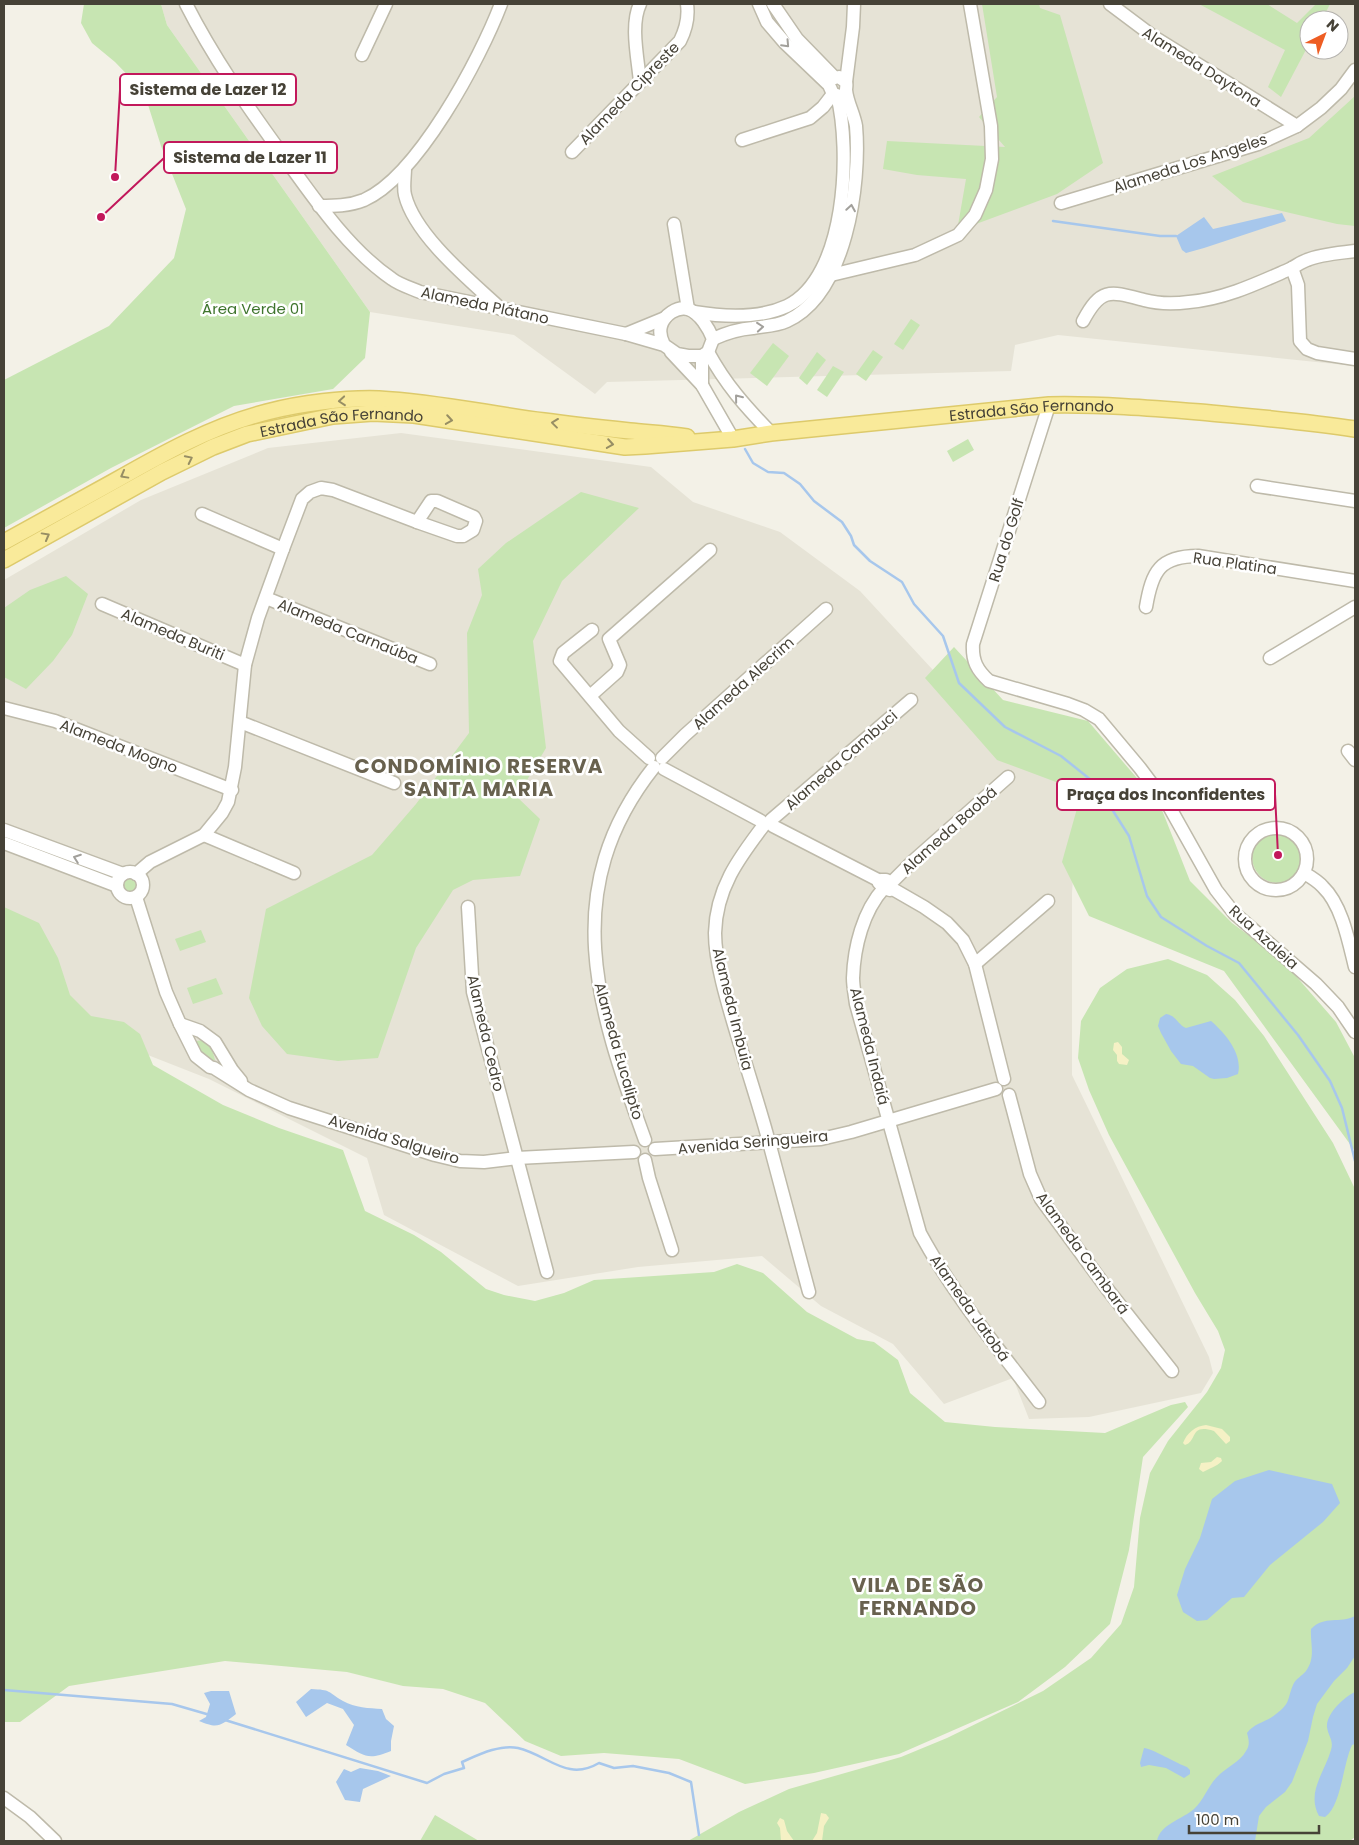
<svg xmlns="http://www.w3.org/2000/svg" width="1359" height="1845" font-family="Poppins,sans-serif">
<rect width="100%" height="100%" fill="#f3f1e7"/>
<g fill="#e6e3d6" fill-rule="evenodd">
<path d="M161,4H1355V366L1058,335L1015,345L1011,371L607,382L595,394L514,335L370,312L167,25ZM1309,20H1339V50H1309Z"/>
<polygon points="401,433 651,467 693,502 780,532 860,591 1005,748 1079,789 1072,893 1072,1075 1209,1357 1213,1373 1201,1393 1089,1417 1029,1419 1013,1378 944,1404 893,1344 821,1306 762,1256 638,1267 518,1286 384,1215 367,1158 209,1079 79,1028 4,949 4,580 141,500 268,448"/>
</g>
<g fill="#c7e5b2">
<polygon points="84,4 161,4 167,25 370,312 365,358 333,389 234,406 111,468 4,528 4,380 109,326 174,258 186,209 161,146 144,92 115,62 92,43 81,23"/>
<polygon points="982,4 1039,4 1040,8 1060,15 1103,163 1057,194 957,231 966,179 917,175 883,169 887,141 1005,147 979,117 997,97"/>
<polygon points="1199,4 1267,4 1297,23 1316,4 1330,4 1322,20 1309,20 1309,44 1281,97 1268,87 1285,50"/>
<polygon points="1355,96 1355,226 1337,224 1243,202 1212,176 1309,138"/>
<polygon points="911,319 920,325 903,350 894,344"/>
<polygon points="773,343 789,356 767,386 750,373"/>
<polygon points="873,350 883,357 866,381 856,374"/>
<polygon points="817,352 826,360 807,385 799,378"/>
<polygon points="833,366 844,372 827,397 817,390"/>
<polygon points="968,439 974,450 953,462 947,451"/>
<polygon points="581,492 639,508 562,581 533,641 546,748 517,797 540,819 520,876 473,880 453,890 416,948 378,1058 338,1061 287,1054 262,1026 249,998 266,909 372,855 416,804 469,733 467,633 482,595 478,569 506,543"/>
<polygon points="66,576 88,594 72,635 53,661 26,689 4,677 4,608 30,590"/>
<polygon points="954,647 1003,700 1088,721 1160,805 1190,881 1232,923 1282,960 1336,1022 1355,1058 1355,1151 1224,971 1089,916 1062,862 1078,805 1064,785 997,760 925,678"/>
<circle cx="1278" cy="857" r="26"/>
<circle cx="130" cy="885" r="8"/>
<polygon points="4,907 39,923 58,958 70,995 91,1016 124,1022 140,1034 153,1065 223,1105 279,1128 343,1150 365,1211 414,1235 441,1252 486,1289 504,1295 535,1301 564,1293 594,1280 714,1272 737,1264 763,1273 807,1312 857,1339 874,1342 898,1360 910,1393 945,1422 995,1427 1105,1433 1171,1405 1185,1402 1188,1407 1143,1457 1129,1550 1110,1624 1065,1667 1018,1702 899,1754 814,1773 745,1784 679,1759 604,1753 561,1756 525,1741 485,1703 443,1689 403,1686 347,1672 225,1661 69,1686 20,1722 4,1722"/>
<polygon points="201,930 206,942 180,951 175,939"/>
<polygon points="1168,959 1207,975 1235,1000 1264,1036 1333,1143 1355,1189 1355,1837 1350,1841 688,1841 739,1812 789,1789 901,1757 947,1738 1043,1691 1091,1658 1121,1624 1134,1587 1140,1518 1150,1473 1168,1441 1207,1392 1221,1368 1225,1350 1218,1331 1195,1293 1109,1135 1089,1090 1078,1058 1081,1021 1100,988 1127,969"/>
<polygon points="216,978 223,994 193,1004 187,988"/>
<path d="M202,1040C210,1045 213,1051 215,1060L209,1061L203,1056L197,1046V1041Z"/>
<polygon points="435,1815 479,1841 420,1841"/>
</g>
<g fill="#f5f1c5">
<polygon points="1118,1042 1122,1047 1122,1054 1129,1060 1127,1065 1119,1064 1117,1061 1117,1055 1113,1050 1114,1043"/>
<path d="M1206,1425L1222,1429L1230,1437V1441L1226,1444L1214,1431C1189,1423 1198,1441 1185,1445L1183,1443C1187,1433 1195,1426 1206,1425Z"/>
<path d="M1217,1457L1221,1458L1222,1461C1216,1467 1210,1468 1203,1472L1199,1469L1201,1463L1211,1462Z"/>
<polygon points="821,1813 826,1814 829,1818 824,1826 822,1841 812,1841 817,1833"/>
<polygon points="780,1818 784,1820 787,1831 794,1841 781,1841 780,1828 777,1823"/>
</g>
<g fill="#a7c7ec">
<polygon points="1282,213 1286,221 1204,248 1186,253 1182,250 1176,236 1204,217 1213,229"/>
<path d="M1166,1014C1176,1015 1178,1025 1186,1028L1211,1021C1225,1033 1243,1054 1238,1074L1227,1078L1214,1079L1210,1078L1193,1066L1181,1064L1171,1051L1161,1033L1158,1026L1160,1018Z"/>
<polygon points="1269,1470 1332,1484 1340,1503 1323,1522 1270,1565 1244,1597 1232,1598 1207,1620 1197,1621 1183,1612 1177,1595 1185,1569 1200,1538 1212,1499 1235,1481"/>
<path d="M1355,1616V1656L1347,1668L1334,1681L1317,1704L1313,1717L1308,1741L1292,1782L1285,1792L1266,1807L1259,1816L1255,1841H1157C1160,1824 1183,1819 1194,1809C1204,1800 1208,1786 1217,1777C1225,1768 1240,1762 1246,1751C1250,1745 1249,1740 1247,1733C1254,1723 1267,1722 1276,1714C1291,1703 1287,1699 1293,1685C1295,1679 1302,1676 1306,1671C1316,1657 1310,1644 1311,1629C1324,1615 1340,1624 1355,1616Z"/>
<path d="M311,1689C332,1690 326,1691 343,1701C355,1708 369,1708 382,1709L386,1719L394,1726L391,1741V1751C369,1760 365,1757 346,1745L354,1725L343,1709L327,1703L306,1717L296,1702Z"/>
<path d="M211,1691H229L236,1714C220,1726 218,1729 199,1721L206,1717L210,1704L204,1693Z"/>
<path d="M1355,1692V1744L1352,1745C1343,1764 1341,1807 1325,1817L1319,1816C1306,1792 1325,1772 1331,1750C1334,1740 1328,1736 1327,1727C1326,1714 1344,1697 1355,1692Z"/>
<path d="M1144,1748C1151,1748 1178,1764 1187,1767L1190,1770V1774L1184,1778L1166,1768L1149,1765L1141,1767L1140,1763Z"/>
<polygon points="360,1768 378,1771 391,1776 363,1789 360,1802 345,1800 336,1782 344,1769 351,1772"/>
</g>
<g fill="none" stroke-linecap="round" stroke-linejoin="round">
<g stroke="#a7c7ec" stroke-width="2.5">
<polyline points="1053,221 1160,236 1176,236"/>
<polyline points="745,449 753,463 768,472 784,473 800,484 814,501 842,522 851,536 854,545 870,561 902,582 914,604 943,636 959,683 1005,727 1061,756 1096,784 1129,836 1147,896 1161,917 1207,946 1239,963 1298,1035 1330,1081 1342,1108 1355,1161"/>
<polyline points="4,1690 172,1704 210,1715"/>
<path d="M225,1720L427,1783L444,1774L464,1768L462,1762C478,1755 500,1744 518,1748C548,1755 567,1782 599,1763L614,1768L633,1766L669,1773L691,1782L699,1835"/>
</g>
<defs>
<g id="minor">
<path d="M186,4C213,57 247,106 282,154C313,197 348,249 392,279C400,285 411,288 420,292L626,334L664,345L677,354L688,356H702L708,352L713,339C709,329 700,313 688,309C677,306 664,315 661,326C659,333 661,339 664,345"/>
<path d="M640,4C630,25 638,59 640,82"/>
<polyline points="1110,4 1154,37 1297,126"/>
<polyline points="362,55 386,4"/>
<polyline points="846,82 853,27 854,4"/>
<polyline points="742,140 810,118 823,107 833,94"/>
<path d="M572,152L680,41C686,29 689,18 687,4"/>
<path d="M405,168C405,177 403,187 405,195C415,236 471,281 501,309"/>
<polyline points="1061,203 1258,144 1297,126 1321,108 1341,89 1355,70"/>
<path d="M319,206C334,206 349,206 364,200C418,176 480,59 501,4"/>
<polyline points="674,224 688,309"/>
<polyline points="1292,268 1298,285 1300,341 1307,349 1317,353 1355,359"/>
<polyline points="825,274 831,275 915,255 958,235 975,215 986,190 992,159 991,126 970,4"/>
<path d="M694,312C724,317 759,319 787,306C847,277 851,150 837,95L833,94L829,85L785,43L767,22L759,4"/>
<path d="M1083,321C1101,287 1110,291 1144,300C1159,304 1174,304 1189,302C1225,299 1258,283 1290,269C1296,266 1301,262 1307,260C1321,254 1340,253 1355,251"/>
<polyline points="626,334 665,318"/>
<path d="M713,339C726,333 739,329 753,328C765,326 776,326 787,321C846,294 861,184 856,126C854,114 847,102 846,90C846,87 847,85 846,82L839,77L835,78L797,39L773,4"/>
<polyline points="671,352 702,385 733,439"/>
<path d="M708,352C726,385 745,406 771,433"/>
<polyline points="702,356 702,385"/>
<path d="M1049,405L973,644C972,661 977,670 989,681L1068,704L1084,710L1099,719L1140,768L1170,808L1216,890L1234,913L1316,984L1338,1007L1355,1032"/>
<polyline points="1257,486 1355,501"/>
<polygon points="431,501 437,501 474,517 476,521 473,530 463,536 457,536 417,522"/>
<polyline points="202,514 283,549"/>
<polyline points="266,598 430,664"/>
<polyline points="102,604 245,665"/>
<path d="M1146,607C1152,571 1160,556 1198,556L1355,581"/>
<polyline points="592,630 563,653 560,661 619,731 649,758"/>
<polyline points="1270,658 1355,607"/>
<polyline points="590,696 617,672 620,665 609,639 710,550"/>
<polyline points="4,708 55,721 232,790"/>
<polyline points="240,722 394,783"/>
<polyline points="1348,751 1355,760"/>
<polyline points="662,758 685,735 826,609"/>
<polyline points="664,769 761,821"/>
<polyline points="771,820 911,700"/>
<path d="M764,825C738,859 716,889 715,933C715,968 733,1020 743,1055C752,1085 762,1115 770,1146C783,1194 796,1243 809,1292"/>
<polyline points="773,826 880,881"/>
<circle cx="1276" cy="859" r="31"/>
<polyline points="4,830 123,874"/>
<polyline points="204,835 294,873"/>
<polyline points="4,843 117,886"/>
<circle cx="130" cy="885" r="13"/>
<path d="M1304,873C1311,877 1318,881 1323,887C1342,905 1349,943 1355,967"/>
<polyline points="136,874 150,862 204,835 222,813 228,802 235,767 245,665 258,618 283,549 302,499 310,492 321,488 333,490 417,522"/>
<polyline points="891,883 886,880 881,880 879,883 884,888 890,890 891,883 912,862 1008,777"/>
<path d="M884,888C863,911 854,947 853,978C853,986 855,996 856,1004L920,1233C953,1294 997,1347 1039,1402"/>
<polyline points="891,888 924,907 947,923 963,940 975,964 1004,1079"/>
<polyline points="136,897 166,992 180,1024 196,1056 210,1067 214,1068 249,1090 289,1108 435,1155 460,1161 484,1162 517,1158 634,1152"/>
<polyline points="468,907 473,992 547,1272"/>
<polyline points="975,964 1048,901"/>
<polyline points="180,1024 200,1031 215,1042 232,1070 241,1081"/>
<polyline points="1009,1095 1030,1174 1041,1199 1108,1290 1172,1371"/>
<path d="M645,1140C597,1008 557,889 654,767"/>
<polyline points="655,1149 821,1139 851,1132 996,1089"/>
<polyline points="645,1160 649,1178 672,1250"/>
<polyline points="4,1798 30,1817 55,1841"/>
</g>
<g id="major">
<path d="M4,542C40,522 76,502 113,482C162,454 212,426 267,412C301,403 344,398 379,399C435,402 489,414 544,421C573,425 601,428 630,431C649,433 668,434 687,437"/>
<path id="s1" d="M4,560L162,472L213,447L247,434L333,416L373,413L414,415L625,447L645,446L733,439L771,433L1049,405C1099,404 1150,408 1200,412C1252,417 1304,421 1355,429"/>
</g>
</defs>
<use href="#minor" stroke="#bebaaa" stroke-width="15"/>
<use href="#major" stroke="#ddca6b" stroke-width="18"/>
<use href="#minor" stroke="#fff" stroke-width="12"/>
<use href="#major" stroke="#f9ea9a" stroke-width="15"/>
</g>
<defs><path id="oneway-chevron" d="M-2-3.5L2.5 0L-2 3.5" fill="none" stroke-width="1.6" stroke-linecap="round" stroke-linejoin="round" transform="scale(1.25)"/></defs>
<g stroke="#a2a09b">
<use href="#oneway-chevron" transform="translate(786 44) rotate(47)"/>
<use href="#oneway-chevron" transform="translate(851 208) rotate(-81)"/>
<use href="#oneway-chevron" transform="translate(760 327) rotate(-5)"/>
<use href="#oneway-chevron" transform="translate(738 398) rotate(-129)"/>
<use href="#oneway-chevron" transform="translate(77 858) rotate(-160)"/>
</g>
<g stroke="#978e64">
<use href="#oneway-chevron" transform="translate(342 401) rotate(175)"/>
<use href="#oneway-chevron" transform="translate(449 420) rotate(9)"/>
<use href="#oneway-chevron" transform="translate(555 423) rotate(-173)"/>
<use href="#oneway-chevron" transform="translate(610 444) rotate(9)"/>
<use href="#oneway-chevron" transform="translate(189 459) rotate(-26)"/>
<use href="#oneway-chevron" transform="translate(124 475) rotate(151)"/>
<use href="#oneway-chevron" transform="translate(46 536) rotate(-29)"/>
</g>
<g text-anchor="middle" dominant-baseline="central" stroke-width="5" stroke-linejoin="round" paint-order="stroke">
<g font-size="15" fill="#464237" stroke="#fff">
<text transform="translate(1202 67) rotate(32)">Alameda Daytona</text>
<text transform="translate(629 93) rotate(-46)">Alameda Cipreste</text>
<text transform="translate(1190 163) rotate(-18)">Alameda Los Angeles</text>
<text transform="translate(485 305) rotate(12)">Alameda Plátano</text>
<text stroke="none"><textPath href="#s1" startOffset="1065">Estrada São Fernando</textPath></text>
<text stroke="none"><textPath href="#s1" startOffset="370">Estrada São Fernando</textPath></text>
<text transform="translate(1006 540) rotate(-73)">Rua do Golf</text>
<text transform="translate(1235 563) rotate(8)">Rua Platina</text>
<text transform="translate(348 631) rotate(22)">Alameda Carnaúba</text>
<text transform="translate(173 634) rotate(23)">Alameda Buriti</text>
<text transform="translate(743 683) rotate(-42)">Alameda Alecrim</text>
<text transform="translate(119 746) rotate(21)">Alameda Mogno</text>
<text transform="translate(841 760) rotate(-41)">Alameda Cambuci</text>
<text transform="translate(949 830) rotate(-42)">Alameda Baobá</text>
<text transform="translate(1264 937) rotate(42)">Rua Azaleia</text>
<text transform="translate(733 1009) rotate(76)">Alameda Imbuia</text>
<text transform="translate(486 1033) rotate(77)">Alameda Cedro</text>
<text transform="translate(870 1046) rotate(76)">Alameda Indaiá</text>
<text transform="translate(619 1051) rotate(74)">Alameda Eucalipto</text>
<text transform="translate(394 1139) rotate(17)">Avenida Salgueiro</text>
<text transform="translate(753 1142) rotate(-5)">Avenida Seringueira</text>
<text transform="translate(1083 1253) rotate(54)">Alameda Cambará</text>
<text transform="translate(970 1308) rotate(55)">Alameda Jatobá</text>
</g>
<g font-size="15" fill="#3e742d" stroke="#fff">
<text x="253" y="308">Área Verde 01</text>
</g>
<g font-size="20" font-weight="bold" letter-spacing="1" fill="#68614e" stroke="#fff">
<text x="479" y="766">CONDOMÍNIO RESERVA<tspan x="479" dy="23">SANTA MARIA</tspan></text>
<text x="918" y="1585">VILA DE SÃO<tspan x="918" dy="23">FERNANDO</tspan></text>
</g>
</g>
<path fill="none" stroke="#c2185b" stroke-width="2" d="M115 177L120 90M101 217L164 158M1278 855L1275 794"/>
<g fill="#c2185b" stroke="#fff" stroke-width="2">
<circle cx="115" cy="177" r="5"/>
<circle cx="101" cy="217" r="5"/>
<circle cx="1278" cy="855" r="5"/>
</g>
<g fill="#fff" stroke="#c2185b" stroke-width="2">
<rect x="120" y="74" width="176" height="31" rx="5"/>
<rect x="164" y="142" width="173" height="31" rx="5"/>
<rect x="1057" y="779" width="218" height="31" rx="5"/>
</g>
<g font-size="16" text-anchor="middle" font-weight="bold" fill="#464237">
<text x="208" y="95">Sistema de Lazer 12</text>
<text x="250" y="163">Sistema de Lazer 11</text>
<text x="1166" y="800">Praça dos Inconfidentes</text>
</g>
<rect width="1359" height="1845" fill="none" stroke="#464237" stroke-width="10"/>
<g transform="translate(1324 35) rotate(42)"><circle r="24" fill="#ffffff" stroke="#b5b3af"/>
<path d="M0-4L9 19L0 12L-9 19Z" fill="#ee5d23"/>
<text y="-8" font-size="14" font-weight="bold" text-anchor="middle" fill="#464237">N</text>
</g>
<path d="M1189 1825v8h130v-8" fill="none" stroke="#464237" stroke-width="2.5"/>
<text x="1196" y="1825" font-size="15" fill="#464237" stroke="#ffffff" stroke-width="4" paint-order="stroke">100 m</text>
</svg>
